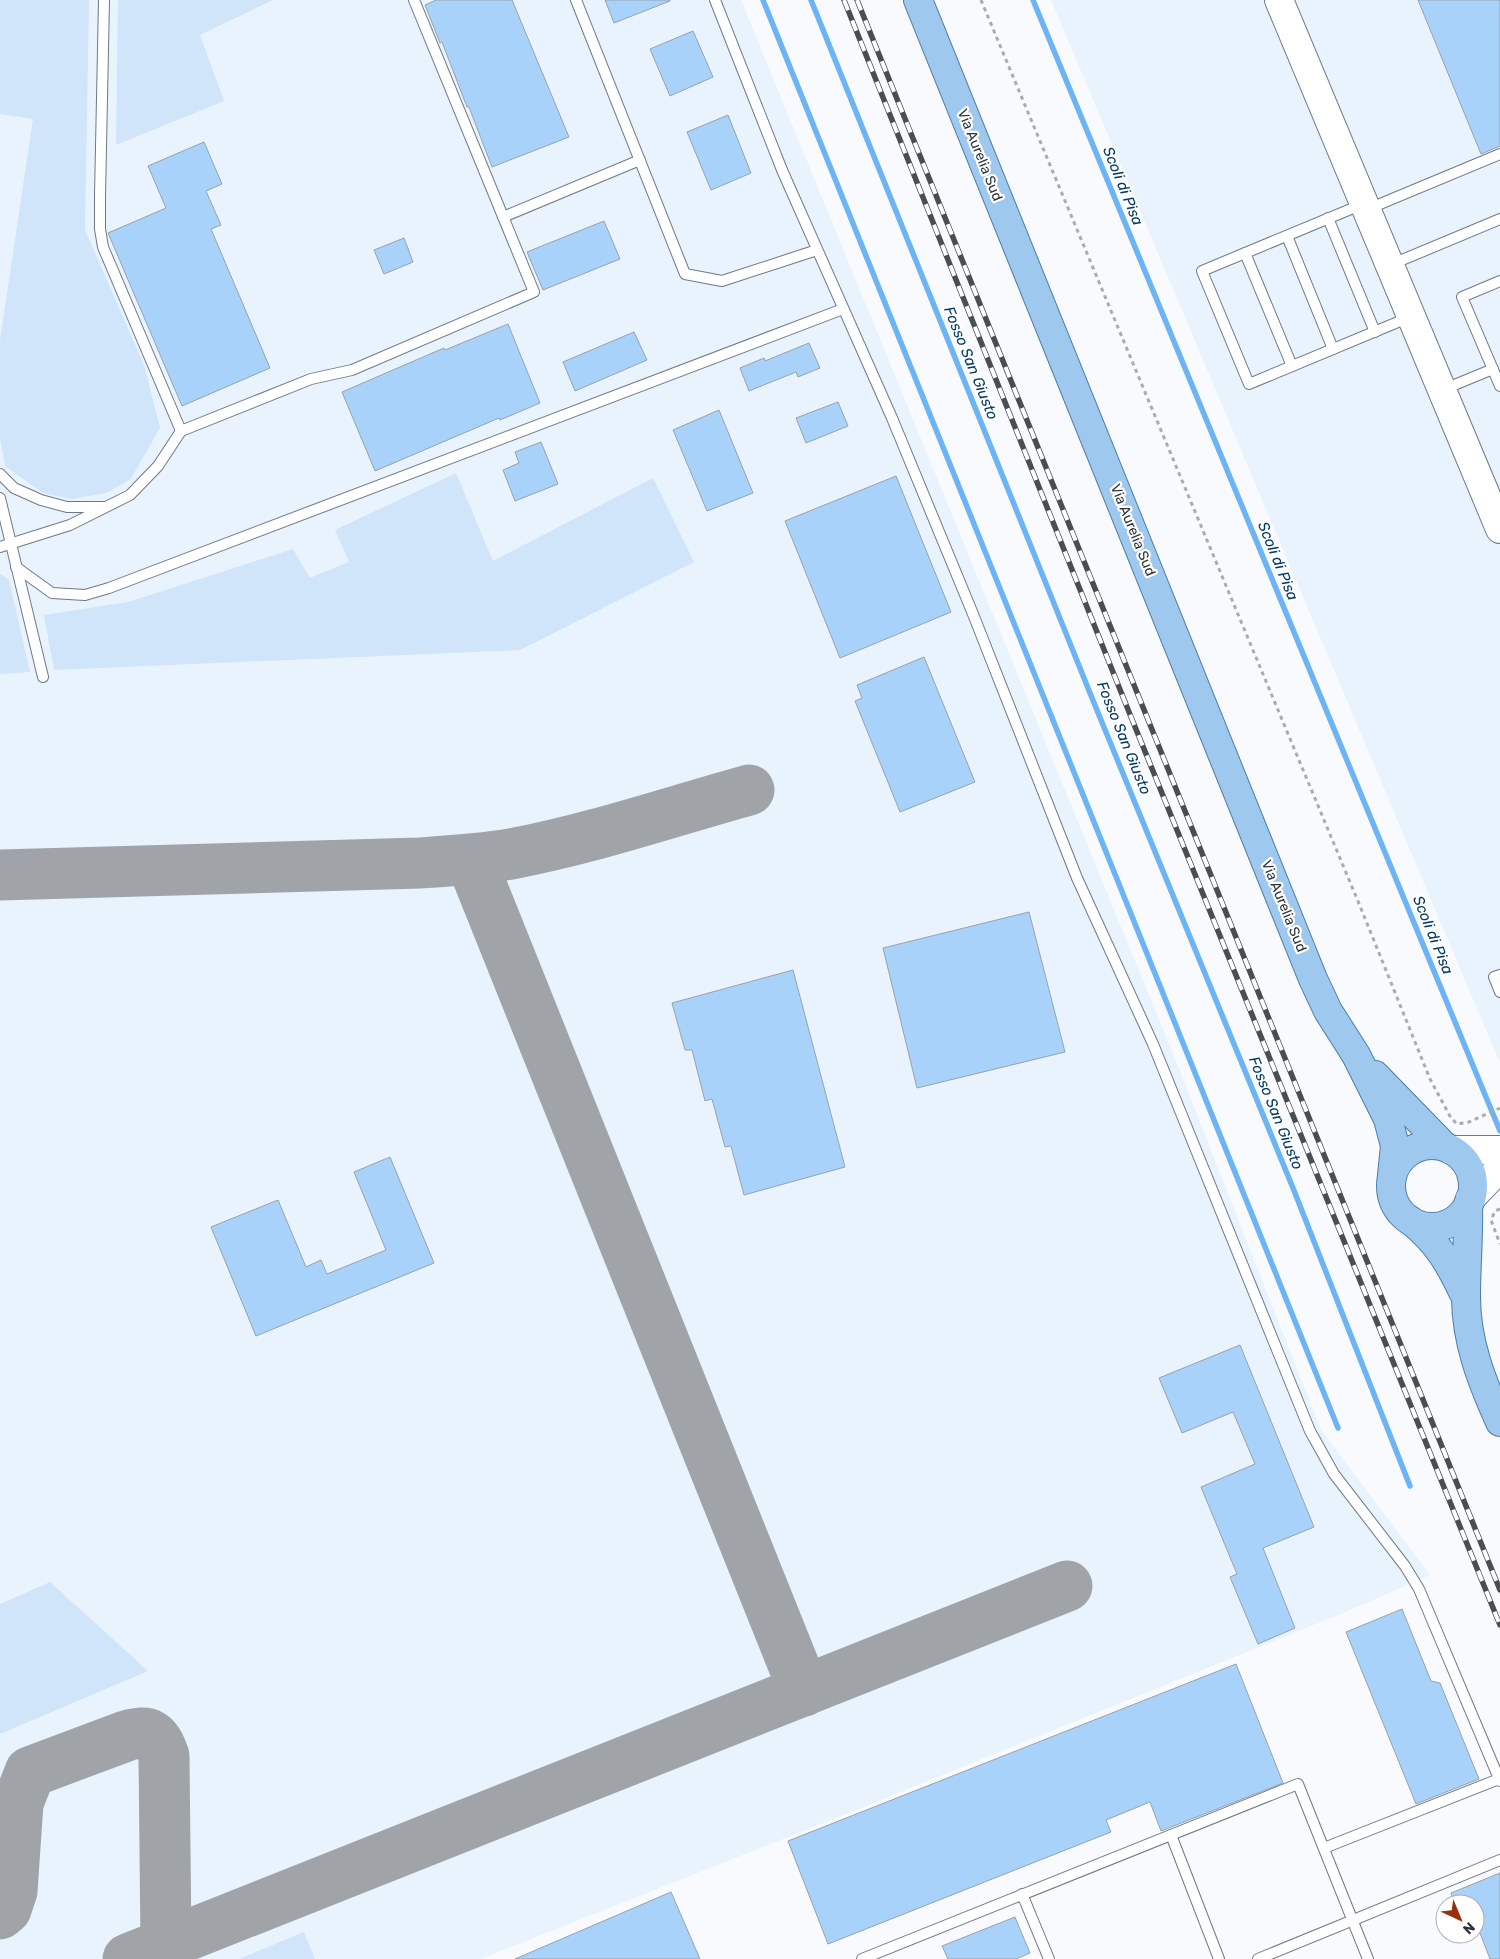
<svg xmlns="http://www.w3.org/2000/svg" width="1500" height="1959" font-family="Rubik,sans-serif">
<rect width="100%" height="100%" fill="#f8fafd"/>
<g fill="#e8f3fe">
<polygon points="0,0 741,0 1174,1056 1321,1430 1430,1575 1343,1613 856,1810 481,1959 0,1959"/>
<polygon points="1051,0 1500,0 1500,1063"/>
</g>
<g fill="#d0e5f9">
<polygon points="0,0 89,0 85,230 144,365 160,428 130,480 106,493 71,499 43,493 5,466 0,437 0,340 33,119 0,114"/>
<polygon points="118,0 273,0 200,35 224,101 116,145"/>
<polygon points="456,473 493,561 653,478 694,562 520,650 54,670 44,615 128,602 293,549 310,578 349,562 335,530"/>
<polygon points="0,574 9,580 30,672 0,674"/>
<polygon points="50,1582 148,1671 0,1734 0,1604"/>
<polygon points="304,1932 315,1959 239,1959"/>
</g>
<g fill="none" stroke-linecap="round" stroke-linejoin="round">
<g stroke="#6db4f4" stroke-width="5.5">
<polyline points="763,0 1338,1428"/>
<polyline points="811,0 1092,698 1293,1188 1410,1486"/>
<polyline points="1033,0 1500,1131"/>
</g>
<g stroke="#a0a4a8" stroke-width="51">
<polyline points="471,860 804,1691"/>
<path d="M0,875L420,863C450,861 481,859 511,854C591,839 670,812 749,790"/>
<path d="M0,1914L6,1909L12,1891L18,1803L30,1772L126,1736C150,1729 156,1734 164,1756L166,1944"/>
<polyline points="128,1959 1067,1586"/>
</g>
</g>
<g fill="#a9d2fa" stroke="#96a2ad">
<polygon points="436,0 512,0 569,137 492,167 469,107 467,107 442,42 440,43 425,5"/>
<polygon points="605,0 670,0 670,1 614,23"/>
<polygon points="1418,0 1500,0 1500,146 1481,154"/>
<polygon points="693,31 713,77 670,96 650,49"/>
<polygon points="728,115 751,173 711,190 687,132"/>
<polygon points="204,142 222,184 206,191 221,225 211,229 270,368 182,406 108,233 166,208 148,166"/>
<polygon points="604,221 620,259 543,290 527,252"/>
<polygon points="404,238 413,262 384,274 374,250"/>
<polygon points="508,324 540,403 500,420 499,418 375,471 342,392 444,348 445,350"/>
<polygon points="634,332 647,360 575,391 563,362"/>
<polygon points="809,343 820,368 798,377 796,372 749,391 740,368 764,358 765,361"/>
<polygon points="838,402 848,426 806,443 796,418"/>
<polygon points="719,410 753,493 707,511 673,430"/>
<polygon points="541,442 558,484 515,501 503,470 519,463 515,452"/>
<polygon points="896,476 951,612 840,658 785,521"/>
<polygon points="924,657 975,782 900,812 855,701 862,698 857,685"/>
<polygon points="1029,912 1065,1052 917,1088 883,948"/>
<polygon points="793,970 845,1167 744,1195 731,1146 725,1147 712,1099 705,1101 692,1050 685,1050 672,1003"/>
<polygon points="390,1157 434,1263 256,1336 211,1227 278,1200 306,1267 321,1260 327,1274 386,1250 354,1172"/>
<polygon points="1240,1345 1314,1527 1263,1548 1295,1628 1258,1644 1230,1577 1237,1574 1201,1487 1255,1464 1233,1412 1182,1433 1159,1378"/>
<polygon points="1402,1609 1431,1681 1440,1683 1479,1779 1416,1804 1346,1632"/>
<polygon points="1236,1664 1283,1783 1161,1831 1150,1802 1106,1820 1111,1832 828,1944 788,1841"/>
<polygon points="1500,1873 1500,1959 1490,1959 1480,1933 1475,1935 1475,1904 1455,1904 1451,1893"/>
<polygon points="671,1892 700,1959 515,1959"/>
<polygon points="1015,1917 1030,1953 1016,1959 948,1959 942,1946"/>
</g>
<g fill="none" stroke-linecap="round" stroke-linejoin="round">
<defs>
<g id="lane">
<polyline points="104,0 100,196 100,229 103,247 181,431 311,379 352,370 534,292 414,0"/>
<polyline points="576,0 685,274 722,281 817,250"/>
<polyline points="715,0 782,170 892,418 973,614 1077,878 1153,1044 1310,1431 1334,1474 1405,1566 1419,1589 1500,1781"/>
<polyline points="1363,204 1202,271 1249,384 1410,317"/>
<polyline points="1368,209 1500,154"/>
<polyline points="503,217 640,160"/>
<polyline points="1328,218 1375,332"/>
<polyline points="1287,236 1333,349"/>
<polyline points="1245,253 1292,366"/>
<polyline points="1390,265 1500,219"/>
<polyline points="1500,281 1462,297 1500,386"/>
<polyline points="1442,390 1493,369"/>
<polyline points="0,474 14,488 41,500 67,507 104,507"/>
<polyline points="0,498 43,677"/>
<polyline points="0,547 70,525 130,495 158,466 181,431"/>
<polyline points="16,567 52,593 85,595 109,588 843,309"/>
<polyline points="1500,975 1494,977 1500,992"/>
<polyline points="1171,1835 1219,1959"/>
<polyline points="1324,1848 1499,1779"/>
<polyline points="1022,1894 1049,1959"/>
<polyline points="862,1959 1298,1784 1368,1959"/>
<polyline points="1258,1959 1500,1860"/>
</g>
<g id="secondary">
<polyline points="1279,0 1500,529"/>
<polyline points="1451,1150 1500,1150"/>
<polyline points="1470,1199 1500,1168"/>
</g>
<g id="primary">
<polyline points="918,0 1313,979 1328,1011 1356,1055 1388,1119 1395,1146 1392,1175"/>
<polyline points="1375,1075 1445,1147"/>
<circle cx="1432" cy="1186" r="41"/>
<path d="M1468,1204C1469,1235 1466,1266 1466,1297C1466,1342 1482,1382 1500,1422"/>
<path d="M1410,1220C1438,1243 1449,1262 1464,1294"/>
</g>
</defs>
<use href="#lane" stroke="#6e7983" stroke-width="12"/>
<use href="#secondary" stroke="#6e7983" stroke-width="30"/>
<use href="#primary" stroke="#4d7da8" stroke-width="30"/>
<g stroke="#a9acb0" stroke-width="3" stroke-dasharray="4 4" stroke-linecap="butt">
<polyline points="981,0 1360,906 1430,1079 1451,1118 1457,1124 1469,1122 1500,1108"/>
<polyline points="1500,1209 1495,1211 1491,1220 1500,1244"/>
</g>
<use href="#lane" stroke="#fff" stroke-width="10"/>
<use href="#secondary" stroke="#fff" stroke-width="28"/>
<use href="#primary" stroke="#9ec8ee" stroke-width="28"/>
<defs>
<g id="rail">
<polyline points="844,0 1129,712 1500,1625"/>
<polyline points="857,0 1500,1590"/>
</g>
</defs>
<use href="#rail" stroke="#494e52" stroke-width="5.5"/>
<use href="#rail" stroke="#fff" stroke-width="4" stroke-dasharray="11" stroke-linecap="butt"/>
</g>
<g text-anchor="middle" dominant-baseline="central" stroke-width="4.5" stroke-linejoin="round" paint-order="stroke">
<g font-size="14" fill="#2f3439" stroke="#fff">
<text transform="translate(980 155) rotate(68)">Via Aurelia Sud</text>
<text transform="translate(1133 530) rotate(68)">Via Aurelia Sud</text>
<text transform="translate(1284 906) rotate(68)">Via Aurelia Sud</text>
</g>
<g font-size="15" font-style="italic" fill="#043b64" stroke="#fff">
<text transform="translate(1123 186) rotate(68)">Scoli di Pisa</text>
<text transform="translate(971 363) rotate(68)">Fosso San Giusto</text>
<text transform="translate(1278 561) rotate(68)">Scoli di Pisa</text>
<text transform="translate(1124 738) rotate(68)">Fosso San Giusto</text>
<text transform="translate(1433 935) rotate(68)">Scoli di Pisa</text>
<text transform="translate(1276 1113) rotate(68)">Fosso San Giusto</text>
</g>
</g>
<g transform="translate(1460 1919) rotate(136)"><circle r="24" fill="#ffffff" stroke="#acaeb0"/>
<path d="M0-4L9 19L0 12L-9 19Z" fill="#97310d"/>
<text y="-8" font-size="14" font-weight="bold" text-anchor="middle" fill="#2f3439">N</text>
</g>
</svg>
